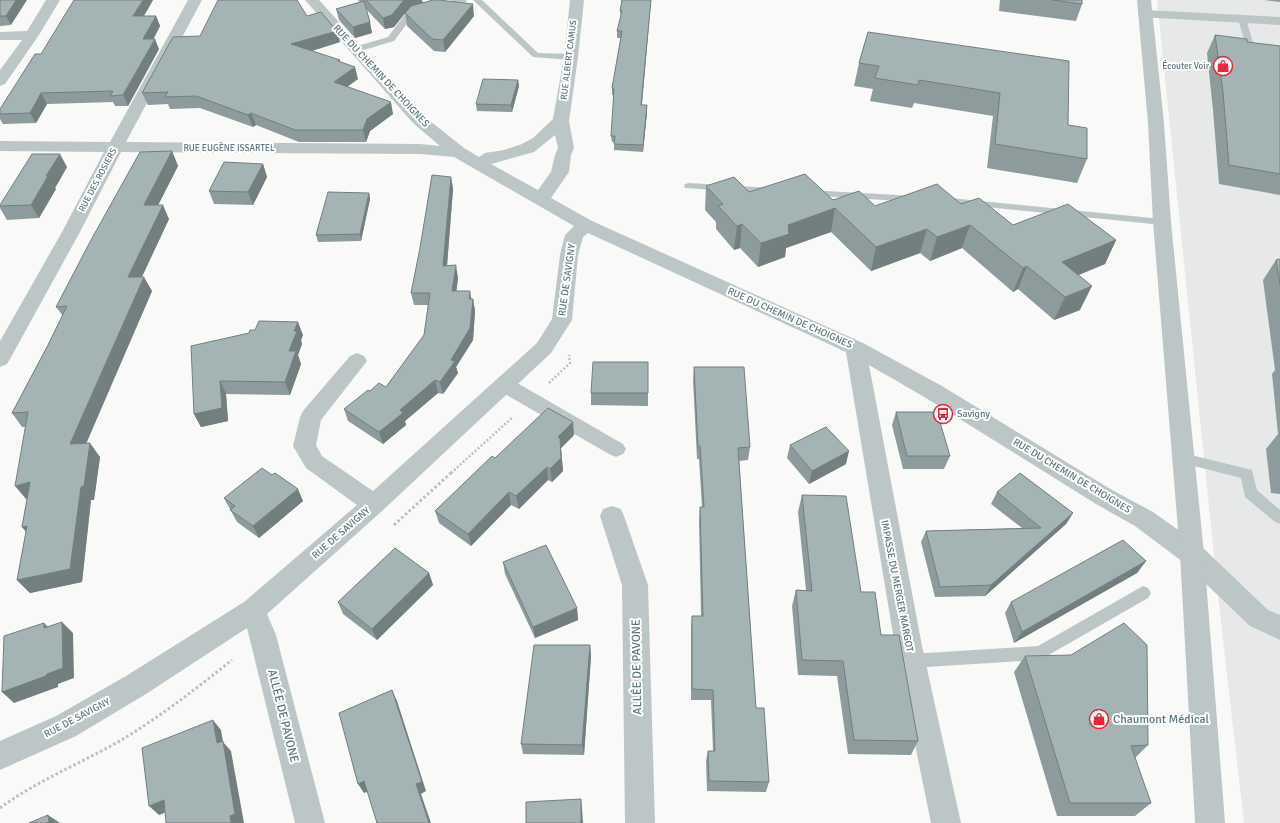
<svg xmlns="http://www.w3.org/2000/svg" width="1280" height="823" font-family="Signika,sans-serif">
<rect width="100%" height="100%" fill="#f9f9f7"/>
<polygon fill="#e7e9e8" points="1157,0 1280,0 1280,823 1244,823 1219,604"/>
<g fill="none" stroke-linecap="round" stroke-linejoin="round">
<g stroke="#bac0c1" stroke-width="2.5" stroke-dasharray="2 2" stroke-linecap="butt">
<polyline points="549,383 570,363 569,355"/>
<polyline points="451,473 513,417"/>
</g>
<g stroke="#bac0c1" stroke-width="3" stroke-dasharray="2.5 2.5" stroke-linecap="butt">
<polyline points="394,525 452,472"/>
<path d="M0,808C38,780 82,763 123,739C161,716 197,688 232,660"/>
</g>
<g fill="#bdc6c7" fill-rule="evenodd">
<polygon points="453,0 467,0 466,2 439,8 435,6 436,4"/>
<polygon points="473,0 482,0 538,53 571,54 575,57 571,60 533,57"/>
<polygon points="420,10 423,10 423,14 412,17 394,41 357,52 353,49 354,47 388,37 406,13"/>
<polygon points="1239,17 1245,17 1246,19 1255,50 1254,52 1251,53 1247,50 1238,19"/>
<polygon points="689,183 773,188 778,191 773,194 685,188 684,186 685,184"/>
<polygon points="809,190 915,196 920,199 915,202 805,195 804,193 805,191"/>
<polygon points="941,197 1162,219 1167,222 1162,225 937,202 936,200 937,198"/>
<polygon points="1183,453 1252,470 1257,490 1280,510 1280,524 1275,522 1245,497 1241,478 1178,462 1176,458 1178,454"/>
<polygon points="1143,586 1148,588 1151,593 1148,598 1040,660 911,668 905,666 903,661 905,656 911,654 1038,646"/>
</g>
<polygon fill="#bdc6c7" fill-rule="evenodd" points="505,378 512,380 623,444 626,449 623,454 616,457 609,454 498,390 496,385 498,380"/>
<g fill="#bdc6c7" fill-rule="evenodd">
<polygon points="46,0 60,0 39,35 5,84 0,86 0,70 22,40 0,40 0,32 27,31"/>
<path d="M188,0H202L126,142L420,144L440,146L413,123L305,0H319L425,117L464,148L479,157L485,153L504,150L522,144L533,138L553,119L564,57L570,0H584L578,57L569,121L574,148L571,155L569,172L551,198L592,221L863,343L942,386L1112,490L1153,512L1201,546L1268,610L1280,615V640L1250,626L1183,562L1135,526L1096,504L926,398L869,365L922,646L961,823H931L895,646L846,352L588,233L583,237L578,255L572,320L551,353L382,511L267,614L276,635L325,823H295L247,628L146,694L76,736L0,770V741L56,716L126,676L244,602L357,505L306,468L293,446L300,417L303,411L350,356L357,353L364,356L367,361L321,420L316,445L322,456L373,491L537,343L552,319L560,255L565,235L574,226L454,157L420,154L121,152L80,232L10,359L7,364L0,367V341L62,232L104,152L0,151V141L110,142ZM555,135L558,148L555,155L551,172L538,190L491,164L534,152Z"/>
<polygon points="1145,10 1280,17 1280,25 1140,17 1138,14 1140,11"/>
<polygon points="612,506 621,509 624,516 648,585 655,823 625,823 622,585 600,516 603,509"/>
</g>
<polygon fill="#bdc6c7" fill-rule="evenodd" points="1137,0 1151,0 1164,123 1171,222 1204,554 1225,823 1195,823 1180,554 1153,222 1148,123"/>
</g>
<g fill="#8d9b9c">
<polygon points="0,0 11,25 0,26"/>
<polygon points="153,0 144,16 156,16 160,26 153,39 159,49 128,106 115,106 113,102 47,104 36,123 3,124 0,119 0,109 41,54"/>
<polygon points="358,0 422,0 423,3 474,16 445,52 434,51 407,26 405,13 407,11 406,12 394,27 385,29 366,9 372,33 355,38 339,20 336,9 360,2"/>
<polygon points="622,0 651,0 642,105 647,112 643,152 614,150 614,142 612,142 611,136 614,95 612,95 612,88 621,38 617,38 617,31 621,17 620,11"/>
<polygon points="1000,0 1082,0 1082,4 1076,21 999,11"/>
<polygon points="1264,0 1280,0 1280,2"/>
<polygon points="307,16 340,42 312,51 341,62 358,79 347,87 393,114 370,131 366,142 299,142 256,125 253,127 200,108 170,109 168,104 148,105 142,93 200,36"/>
<polygon points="868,32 1068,125 1087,159 1077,183 987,168 993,116 914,103 912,108 870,101 873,89 854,86 859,63"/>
<polygon points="1215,35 1247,42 1280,46 1280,195 1219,184 1213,110 1207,53"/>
<polygon points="518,80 519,86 512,112 477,111 476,104"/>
<polygon points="172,151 178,166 158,205 169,219 142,277 152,291 86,443 100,457 94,500 91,500 82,582 30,593 17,580 26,532 22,527 27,499 26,499 26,427 22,427 12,413 48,345 63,316 56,307"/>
<polygon points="263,164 267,177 253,205 214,204 209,191"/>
<polygon points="67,167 55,188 56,189 39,218 7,220 0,208 0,205"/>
<polygon points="451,177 453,189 447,266 458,278 456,291 471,299 473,299 475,311 473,340 456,367 458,373 443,394 438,393 405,421 406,425 383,444 348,421 344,409 370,391 386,387 424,335 428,305 414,305 411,293"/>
<polygon points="706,186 749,192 833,200 875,206 961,204 1013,225 1116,240 1105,264 1078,275 1080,310 1054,320 1018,289 1013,292 962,248 930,261 920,253 871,271 831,232 786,248 785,257 758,267 740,248 734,250 716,229 716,222 705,210"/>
<polygon points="369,193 370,199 361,241 318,242 316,235"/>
<polygon points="1280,259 1280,494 1271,493 1266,449 1278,434 1272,374 1275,370 1263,280 1276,260"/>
<polygon points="249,333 303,335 301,340 302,344 298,355 301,364 290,395 226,394 228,421 201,427 194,414"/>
<polygon points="648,362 648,406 591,405 591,393"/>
<polygon points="694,367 750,447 748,460 739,461 756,708 769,782 766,792 707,791 706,761 708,751 713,751 711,700 691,700 691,628 692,616 701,616 699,520 700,507 702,507 699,459 697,459 693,380"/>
<polygon points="896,412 950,456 944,469 903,469 892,425"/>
<polygon points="574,435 561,448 563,471 552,482 548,480 519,509 511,505 471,546 439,523 435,511 495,458"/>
<polygon points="790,445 846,464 809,484 787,458"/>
<polygon points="272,475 303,501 259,538 237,522 224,498"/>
<polygon points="997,492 1073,513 1066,524 985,596 935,597 921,542 926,531 1022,528 991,504"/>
<polygon points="802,495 861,592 881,635 918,741 911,755 848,754 837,676 798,675 792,606 796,590 806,590 798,512"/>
<polygon points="1146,561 1137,573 1014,643 1005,613 1011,602"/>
<polygon points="503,562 577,608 578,620 535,638 505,574"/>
<polygon points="429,573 433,585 377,640 343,614 338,602"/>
<polygon points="590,645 591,656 584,755 523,754 521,744"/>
<polygon points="1025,656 1148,745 1135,758 1151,803 1135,816 1057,816 1014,672"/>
</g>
<g fill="#737e7f">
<polygon points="16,0 27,0 11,25 6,16"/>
<polygon points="143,0 153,0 137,27 133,16"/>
<polygon points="403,0 422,0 423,7 406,12 394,27 385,29 383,18"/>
<polygon points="651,0 641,112 641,105"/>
<polygon points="473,4 474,16 445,52 443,40"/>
<polygon points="156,16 160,26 148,50 143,39"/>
<polygon points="370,22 372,33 355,38 353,27"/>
<polygon points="337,31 340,42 295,56 291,44"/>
<polygon points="155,39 159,49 128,106 123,95"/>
<polygon points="355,67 358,79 337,94 334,82"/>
<polygon points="518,80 519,86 512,112 511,105"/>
<polygon points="41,93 47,104 36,123 30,113"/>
<polygon points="391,102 393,114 370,131 366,142 363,130 367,119"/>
<polygon points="647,105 647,112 643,152 643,145"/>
<polygon points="251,113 256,125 253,127 248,115"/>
<polygon points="172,151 178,166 151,219 144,205"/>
<polygon points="60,154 67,167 55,188 56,189 39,218 31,205 46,176"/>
<polygon points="263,164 267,177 253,205 248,192"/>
<polygon points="451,177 453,189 446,278 443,266"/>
<polygon points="369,193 370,199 361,241 360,234"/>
<polygon points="163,205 169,219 135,291 128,277"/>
<polygon points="835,208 831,232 786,248 785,257 758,267 761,243 788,225"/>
<polygon points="742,224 740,248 734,250 737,226"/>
<polygon points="970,225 962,248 930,261 937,237"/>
<polygon points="927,229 920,253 871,271 876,247"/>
<polygon points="1116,240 1105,264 1052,286 1062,262"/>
<polygon points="456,265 458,278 455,304 452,291"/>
<polygon points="1027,266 1018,289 1013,292 1023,268"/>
<polygon points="144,277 152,291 80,458 70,444"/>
<polygon points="1092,286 1080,310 1054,320 1065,297"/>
<polygon points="470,291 472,303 469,299"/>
<polygon points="473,299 475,311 473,340 456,367 458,373 443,394 440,382 451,360"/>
<polygon points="298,322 303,335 301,340 302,344 298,355 301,364 290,395 285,382 289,351 294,331"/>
<polygon points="435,380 438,393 405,421 406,425 383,444 379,432 400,410"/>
<polygon points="220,381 226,394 228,421 201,427 194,414"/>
<polygon points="573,422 574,435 561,448 563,471 552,482 550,469 558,437"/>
<polygon points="90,443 100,457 94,500 91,500 82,582 30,593 17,580 81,487"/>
<polygon points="849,451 846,464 809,484 812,471"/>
<polygon points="547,467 548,480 519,509 516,496"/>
<polygon points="30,482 41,496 26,499 15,486"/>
<polygon points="298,489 303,501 259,538 253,526"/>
<polygon points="509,492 511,505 471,546 468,534"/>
<polygon points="1073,513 1066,524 985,596 991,585"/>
<polygon points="27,526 34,540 22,527"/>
<polygon points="1146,561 1137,573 1014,643 1022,632"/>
<polygon points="429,573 433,585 377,640 372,629"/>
<polygon points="577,608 578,620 535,638 533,627"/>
<polygon points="62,622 73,633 74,678 58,684 58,687 14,703 2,692 47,674"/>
<polygon points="44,623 55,634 44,628"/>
<polygon points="590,645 591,656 584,755 582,745"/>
<polygon points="392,690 397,701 426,791 421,794 431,823 429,823 416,784"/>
<polygon points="213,720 221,730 223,742 231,751 244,823 231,823"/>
<polygon points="364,781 370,791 364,793 358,784"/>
<polygon points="581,799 582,808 583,823 581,823"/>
<polygon points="164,800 174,809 159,815 149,806"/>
<polygon points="48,815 60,823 49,823"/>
</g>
<g fill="#a4b4b5" stroke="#737e7f">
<polygon points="0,0 16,0 6,16 0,16"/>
<polygon points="74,0 143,0 133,16 156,16 143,39 155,39 123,95 110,96 113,91 41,93 30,113 0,114 0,109 35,54 41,54"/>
<polygon points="218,0 297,0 307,16 321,12 337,31 291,44 340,60 338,61 355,67 334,82 391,102 367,119 363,130 295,130 251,113 248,115 196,96 165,97 168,92 142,93 173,37 200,36"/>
<polygon points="366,0 404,0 392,15 383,18"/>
<polygon points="433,0 439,0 473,4 443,40 432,39 405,13 411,6"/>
<polygon points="622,0 651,0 641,105 647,105 643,145 614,144 615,136 611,136 614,89 612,88 622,31 617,31 622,11 620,11"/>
<polygon points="1052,0 1082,0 1082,4"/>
<polygon points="364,1 370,22 353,27 336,9"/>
<polygon points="868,32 1069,61 1068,125 1087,128 1087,159 995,144 1000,93 919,80 918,85 875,78 879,66 859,63"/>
<polygon points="1215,35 1247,39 1247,42 1280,46 1280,174 1229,165 1223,92"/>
<polygon points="483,79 518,80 511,105 476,104"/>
<polygon points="172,151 144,205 163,205 128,277 144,277 70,444 90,443 84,486 81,487 70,569 17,580 27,526 22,527 30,482 15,486 28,412 12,413 48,345 67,306 56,307 91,240 140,152"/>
<polygon points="32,154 60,154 46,176 48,176 31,205 0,206 0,205"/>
<polygon points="224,162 263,164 248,192 209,191"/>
<polygon points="805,174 833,200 859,191 875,206 937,184 961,204 979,198 1013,225 1068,204 1116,240 1062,262 1092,286 1065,297 1027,266 1023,268 970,225 937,237 927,229 876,247 835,208 788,225 789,234 761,243 742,224 737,226 718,206 723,204 706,186 734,177 749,192"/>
<polygon points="432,175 451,177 443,266 456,265 452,291 470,291 469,299 473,299 470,328 451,360 455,361 440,382 435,380 400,410 403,413 379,432 344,409 368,390 370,391 379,383 386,387 424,335 430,293 411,293 420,248"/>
<polygon points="328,192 369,193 360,234 316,235"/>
<polygon points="1280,259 1280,284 1276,260"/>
<polygon points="259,321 298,322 294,331 297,331 289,351 296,351 285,382 220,381 222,408 194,414 191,346 249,333 250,330 255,330"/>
<polygon points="593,362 648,362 648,393 591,393"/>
<polygon points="694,367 744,367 750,447 738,448 756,708 764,708 769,782 709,781 708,751 715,751 713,690 692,689 692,616 703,616 700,507 704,507 700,446 698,446"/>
<polygon points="548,408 573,422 558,437 560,438 561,458 550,469 547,467 516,496 509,492 468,534 435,511 492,456 495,458"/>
<polygon points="896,412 937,412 950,456 907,456"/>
<polygon points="826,427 849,451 812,471 790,445"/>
<polygon points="262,468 272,475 275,473 298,489 253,526 230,510 235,506 224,498"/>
<polygon points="1020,473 1073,513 991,585 940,587 926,531 1041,528 997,492"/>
<polygon points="802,495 846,496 861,592 875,592 881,635 899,635 918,741 854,740 843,661 802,660 796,590 812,591"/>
<polygon points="1123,540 1146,561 1022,632 1011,602"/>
<polygon points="546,545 577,608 533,627 503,562"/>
<polygon points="395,548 429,573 372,629 338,602"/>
<polygon points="62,622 63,668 47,674 46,676 2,692 4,636 44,623 44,628"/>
<polygon points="1124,623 1147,645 1148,745 1131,746 1151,803 1070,803 1025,656 1071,655"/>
<polygon points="534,645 590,645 582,745 521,744"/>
<polygon points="392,690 422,782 416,784 429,823 377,823 364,781 358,784 339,713"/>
<polygon points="213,720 217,743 223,741 235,814 230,816 231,823 166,823 164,800 149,806 142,748"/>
<polygon points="581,799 581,823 526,823 526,802"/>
<polygon points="48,815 49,823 29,823"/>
</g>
<defs>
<symbol id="shop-ring" viewBox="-11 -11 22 22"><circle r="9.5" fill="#fff" stroke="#ec2434" stroke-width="1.5"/><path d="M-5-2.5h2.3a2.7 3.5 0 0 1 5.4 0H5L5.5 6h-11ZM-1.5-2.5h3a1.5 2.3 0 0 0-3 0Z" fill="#ec2434"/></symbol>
<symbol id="bus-ring" viewBox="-11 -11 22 22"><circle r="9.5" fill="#fff" stroke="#ec2434" stroke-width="1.5"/><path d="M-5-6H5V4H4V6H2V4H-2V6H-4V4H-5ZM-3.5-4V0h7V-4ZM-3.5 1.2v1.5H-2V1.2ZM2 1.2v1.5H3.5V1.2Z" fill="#ec2434"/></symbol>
</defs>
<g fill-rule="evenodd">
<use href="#shop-ring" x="1212" y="55" width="22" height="22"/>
<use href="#bus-ring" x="932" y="403" width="22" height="22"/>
<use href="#shop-ring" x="1088" y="708" width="22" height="22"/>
</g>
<g text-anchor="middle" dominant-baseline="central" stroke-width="4" stroke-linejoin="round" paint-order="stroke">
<g font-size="9" fill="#5e797d" stroke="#fff">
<text transform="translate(569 60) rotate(-83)">RUE ALBERT CAMUS</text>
<text x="229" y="148">RUE EUGÈNE ISSARTEL</text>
<text transform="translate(98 180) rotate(-62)">RUE DES ROSIERS</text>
</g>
<g font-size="9" fill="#5e797d" stroke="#fff" text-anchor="end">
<text x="1209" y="66">Écouter Voir</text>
</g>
<g font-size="10" fill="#5e797d" stroke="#fff">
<text transform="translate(381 76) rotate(47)">RUE DU CHEMIN DE CHOIGNES</text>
<text transform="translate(567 280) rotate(-82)">RUE DE SAVIGNY</text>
<text transform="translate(790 318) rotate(24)">RUE DU CHEMIN DE CHOIGNES</text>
<text transform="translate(1072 476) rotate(31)">RUE DU CHEMIN DE CHOIGNES</text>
<text transform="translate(341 533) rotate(-41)">RUE DE SAVIGNY</text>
<text transform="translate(897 586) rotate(79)">IMPASSE DU MERGER MARGOT</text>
<text transform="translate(77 718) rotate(-28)">RUE DE SAVIGNY</text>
</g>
<g font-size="10" fill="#5e797d" stroke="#fff" text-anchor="start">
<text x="957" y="414">Savigny</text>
</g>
<g font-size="12" fill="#5e797d" stroke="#fff">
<text transform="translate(637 667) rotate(-91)">ALLÉE DE PAVONE</text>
<text transform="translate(283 716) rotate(76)">ALLÉE DE PAVONE</text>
</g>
<g font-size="12" fill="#5e797d" stroke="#fff" text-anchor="start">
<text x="1113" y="719">Chaumont Médical</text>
</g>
</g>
</svg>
